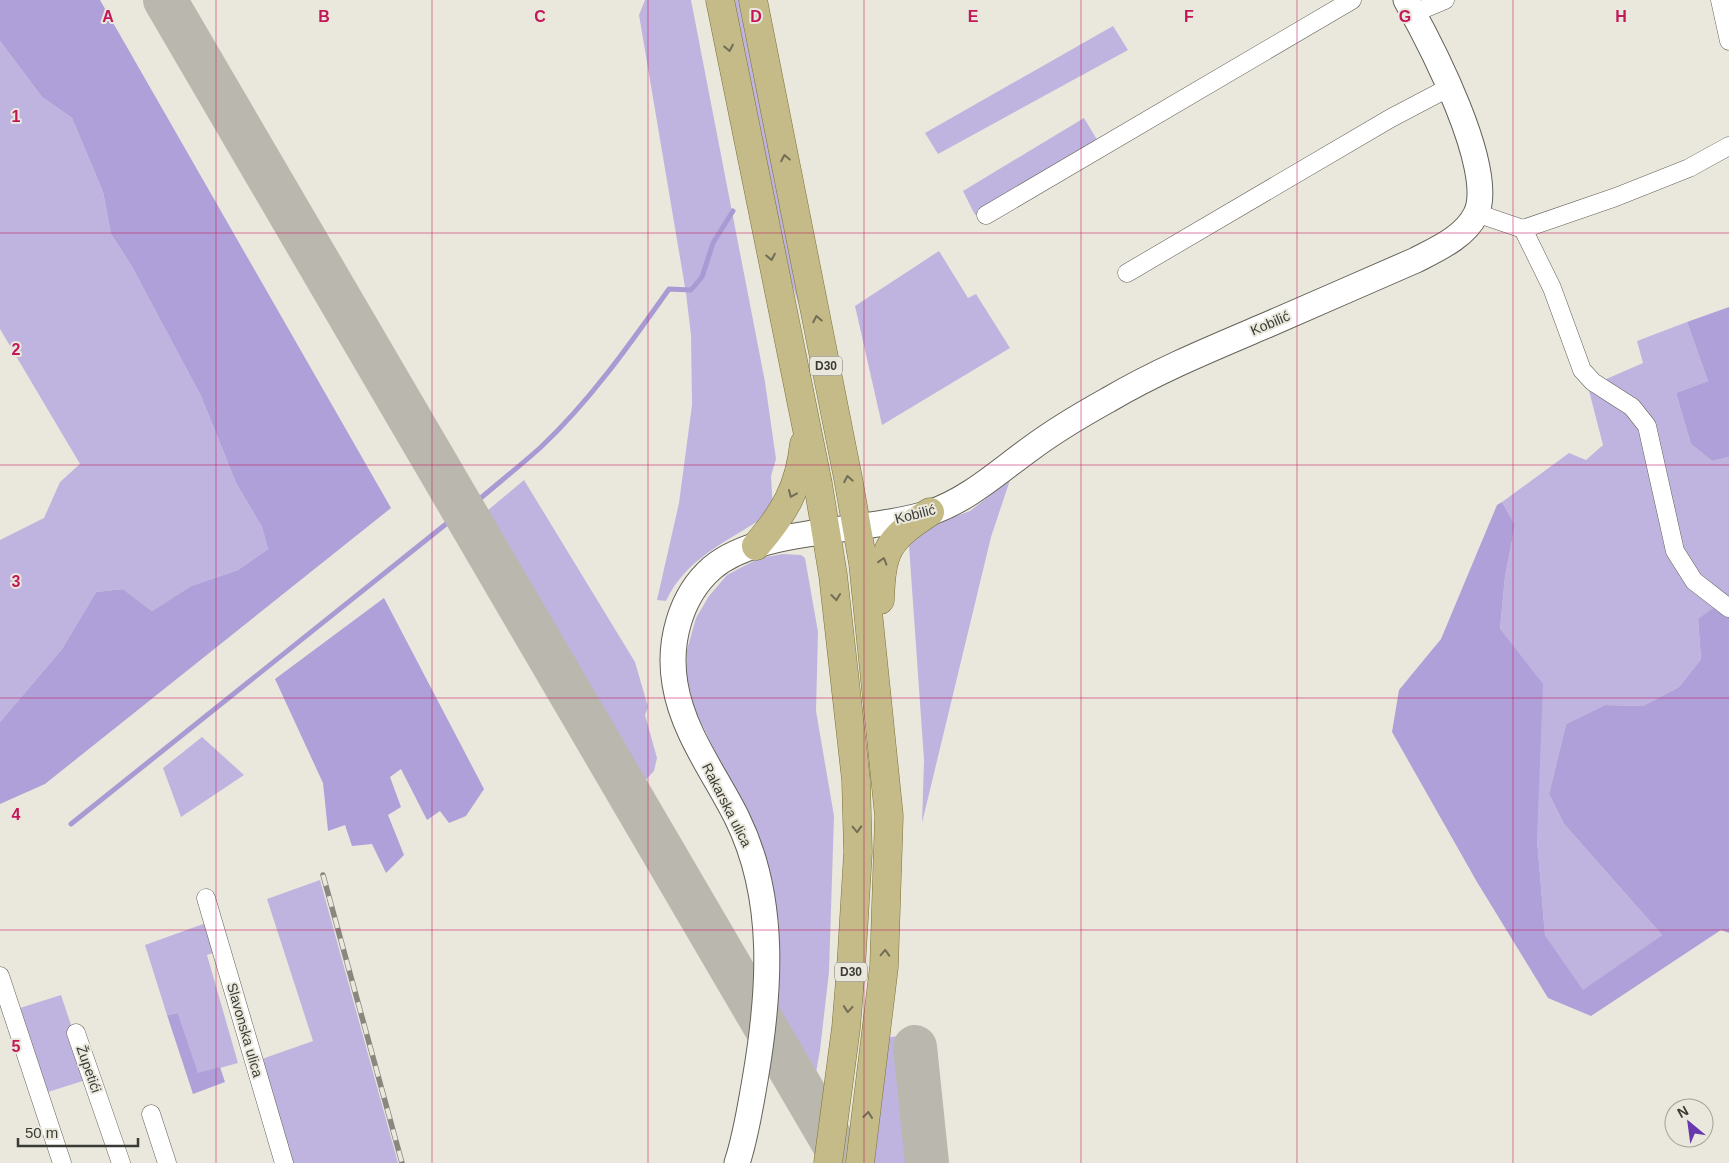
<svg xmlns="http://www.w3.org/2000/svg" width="1729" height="1163" font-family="Helvetica,sans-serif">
<rect width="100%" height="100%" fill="#eae8dc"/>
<g fill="#bfb4e0">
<path d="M645,0H691L765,382L776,459L771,476L773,511C734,539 687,555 666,601L657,600L679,503L692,405L691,335L686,293L639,15Z"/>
<polygon points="730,0 743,0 822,414 800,308 779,245"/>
<polygon points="1113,26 1128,50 938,154 925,133"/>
<polygon points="0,41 42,97 72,118 103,192 111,234 131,265 201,396 236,483 262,527 268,549 238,570 191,586 152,611 123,589 96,592 62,649 0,722 0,540 44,518 60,482 80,464 0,329"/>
<polygon points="1084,118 1099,143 975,215 963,191"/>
<polygon points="939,251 968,298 976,294 1010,348 882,425 855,306"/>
<polygon points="1687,322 1708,381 1676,393 1691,444 1712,461 1729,457 1729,609 1698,619 1701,659 1679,687 1643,706 1605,705 1566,724 1549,794 1564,824 1662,935 1583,991 1545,935 1537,839 1500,629 1505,577 1515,525 1502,502 1569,453 1586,460 1603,445 1588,387 1643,363 1637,341"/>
<polygon points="524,480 635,662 648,707 645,715 657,758 654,771 640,786 481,516"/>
<polygon points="1010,480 991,537 922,823 924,760 909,546 913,535 927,527 970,511"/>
<polygon points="783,554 801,555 805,558 818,632 816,711 834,816 829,972 820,1050 813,1090 773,1020 779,966 779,923 762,849 695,710 686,674 687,650 696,618 709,596 727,575 744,566 760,558"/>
<polygon points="202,737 244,775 181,817 163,768"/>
<polygon points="320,880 398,1163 291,1163 259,1060 313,1041 267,899"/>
<polygon points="206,923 216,952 207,955 238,1063 198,1074 178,1013 167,1015 145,945"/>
<polygon points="61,995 89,1079 48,1092 20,1008"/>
<polygon points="903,1036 910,1163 869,1163 889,1037"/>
</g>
<g fill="#b0a0d9">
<polygon points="0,0 100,0 391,508 45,784 0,804 0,722 62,649 96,592 123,589 152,611 191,586 238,570 268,549 262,527 236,483 201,396 131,265 111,234 103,192 72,118 42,97 0,41"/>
<polygon points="1729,307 1729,457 1712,461 1691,444 1676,393 1708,381 1687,322"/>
<polygon points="1502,502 1515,525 1505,577 1500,629 1543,684 1537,839 1545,935 1583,990 1662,935 1564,824 1549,794 1566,724 1605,705 1643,706 1679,687 1701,659 1698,619 1719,604 1729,609 1729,933 1721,930 1591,1016 1548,998 1477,882 1392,732 1399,690 1441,639 1497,505"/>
<polygon points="384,598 484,789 466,816 449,823 440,811 427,820 401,769 390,777 401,807 388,815 404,855 386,873 372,844 352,846 345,825 328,831 323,783 275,679"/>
<polygon points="178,1013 198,1073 220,1067 225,1082 193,1094 167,1015"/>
</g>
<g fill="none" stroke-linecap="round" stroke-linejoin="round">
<g stroke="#aa9ad3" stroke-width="5">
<path d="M476,502C497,484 520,466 541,447C590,401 630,344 669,289L691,290L702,277L713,243L733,211"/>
<polyline points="71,824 451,520"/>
</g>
<g stroke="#bab8ae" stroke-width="44">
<polyline points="165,0 845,1163"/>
<polyline points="915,1047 927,1163"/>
</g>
<defs>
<g id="minor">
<polyline points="1720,0 1729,41"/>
<polyline points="1414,13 1445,0"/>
<polyline points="1476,213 1523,229 1552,288 1582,370 1593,382 1632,407 1647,426 1675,551 1694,581 1729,608"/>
<polyline points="986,215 1352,0"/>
<polyline points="1523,229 1616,197 1689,168 1729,146"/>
<polyline points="1127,273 1391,118 1450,87"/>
<polyline points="206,898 284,1163"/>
<polyline points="0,976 62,1163"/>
<polyline points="76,1033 121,1163"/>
<polyline points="151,1114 167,1163"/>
</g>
<path id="secondary" d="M737,1163C746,1136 750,1108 755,1080C770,993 777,899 737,818C715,774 683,733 675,684C668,643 680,596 712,568C760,527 868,533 929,513C968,500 998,472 1030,449C1054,431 1081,415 1108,400C1159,370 1213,348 1267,325C1317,303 1366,282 1416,260C1437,249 1465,237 1476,214C1497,170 1429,41 1406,0"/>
<g id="primary">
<polyline points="720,0 818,484 833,575 856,780 858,852 851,968 846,1028 828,1163"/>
<polyline points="753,0 848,478 863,563 889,816 884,967 860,1163"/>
<path d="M756,546C785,512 799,488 804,444"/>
<path d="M880,600C882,550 887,540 930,512"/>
</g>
</defs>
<use href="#minor" stroke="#636157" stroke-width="19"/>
<use href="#secondary" stroke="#636157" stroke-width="27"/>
<use href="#primary" stroke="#7b7138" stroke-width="29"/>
<use href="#minor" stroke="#fff" stroke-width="18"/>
<use href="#secondary" stroke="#fff" stroke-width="25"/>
<use href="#primary" stroke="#c4bb88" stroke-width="28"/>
<defs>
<polyline id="rail" points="323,875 402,1163"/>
</defs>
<use href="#rail" stroke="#898880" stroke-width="5.5"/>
<use href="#rail" stroke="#eae8dc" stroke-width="4" stroke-dasharray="11" stroke-linecap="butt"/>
</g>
<defs><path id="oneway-chevron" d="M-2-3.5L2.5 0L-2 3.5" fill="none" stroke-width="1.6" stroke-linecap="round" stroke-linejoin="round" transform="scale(1.25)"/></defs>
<g stroke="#726e57">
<use href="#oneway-chevron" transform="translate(729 48) rotate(79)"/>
<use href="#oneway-chevron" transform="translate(785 158) rotate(-101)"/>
<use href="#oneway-chevron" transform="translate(771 257) rotate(79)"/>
<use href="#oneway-chevron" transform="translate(817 319) rotate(-101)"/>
<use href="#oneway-chevron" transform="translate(848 479) rotate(-100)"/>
<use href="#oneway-chevron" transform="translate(792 494) rotate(113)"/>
<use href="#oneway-chevron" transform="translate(883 561) rotate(-73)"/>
<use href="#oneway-chevron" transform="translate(836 597) rotate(84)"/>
<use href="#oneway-chevron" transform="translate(857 829) rotate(88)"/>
<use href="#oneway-chevron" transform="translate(885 953) rotate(-88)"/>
<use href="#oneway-chevron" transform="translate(848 1009) rotate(95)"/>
<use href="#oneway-chevron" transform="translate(868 1115) rotate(-83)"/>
</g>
<path fill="none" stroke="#c2185b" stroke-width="1" stroke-opacity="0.55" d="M216,0V1163M432,0V1163M648,0V1163M864,0V1163M1081,0V1163M1297,0V1163M1513,0V1163M0,233H1729M0,465H1729M0,698H1729M0,930H1729"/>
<g text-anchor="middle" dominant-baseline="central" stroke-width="4" stroke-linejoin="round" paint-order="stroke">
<g fill="#eae8dc" stroke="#706f68" stroke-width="1">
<rect x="810" y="356.5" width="32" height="19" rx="4"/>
<rect x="835" y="962.5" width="32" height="19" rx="4"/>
</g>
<g font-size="12" font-weight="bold" fill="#3b3b36">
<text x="826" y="366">D30</text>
<text x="851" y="972">D30</text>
</g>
<g font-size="14" fill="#3b3b36" stroke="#eae8dc">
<text transform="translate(1270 323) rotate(-23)">Kobilić</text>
<text transform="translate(915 514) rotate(-14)">Kobilić</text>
<text transform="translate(727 805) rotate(63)">Rakarska ulica</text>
<text transform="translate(245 1030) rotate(74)">Slavonska ulica</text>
<text transform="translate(89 1069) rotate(71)">Župetići</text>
</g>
</g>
<g font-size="16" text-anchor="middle" font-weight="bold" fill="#c2185b" stroke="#eae8dc" stroke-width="4" stroke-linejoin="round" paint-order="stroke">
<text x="108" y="22">A</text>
<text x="324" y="22">B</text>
<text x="540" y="22">C</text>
<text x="756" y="22">D</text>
<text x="973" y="22">E</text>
<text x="1189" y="22">F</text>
<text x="1405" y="22">G</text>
<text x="1621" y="22">H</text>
<text x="16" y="122">1</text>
<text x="16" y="355">2</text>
<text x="16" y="587">3</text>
<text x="16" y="820">4</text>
<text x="16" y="1052">5</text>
</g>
<g transform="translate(1689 1123) rotate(331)"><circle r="24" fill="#eae8dc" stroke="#a4a39a"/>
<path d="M0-4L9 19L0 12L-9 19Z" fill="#6737af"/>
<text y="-8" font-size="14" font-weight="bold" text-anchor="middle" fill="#3b3b36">N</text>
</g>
<path d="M18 1138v8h120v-8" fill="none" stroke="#3b3b36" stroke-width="2.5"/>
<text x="25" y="1138" font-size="15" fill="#3b3b36" stroke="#eae8dc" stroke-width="4" paint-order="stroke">50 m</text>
</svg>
